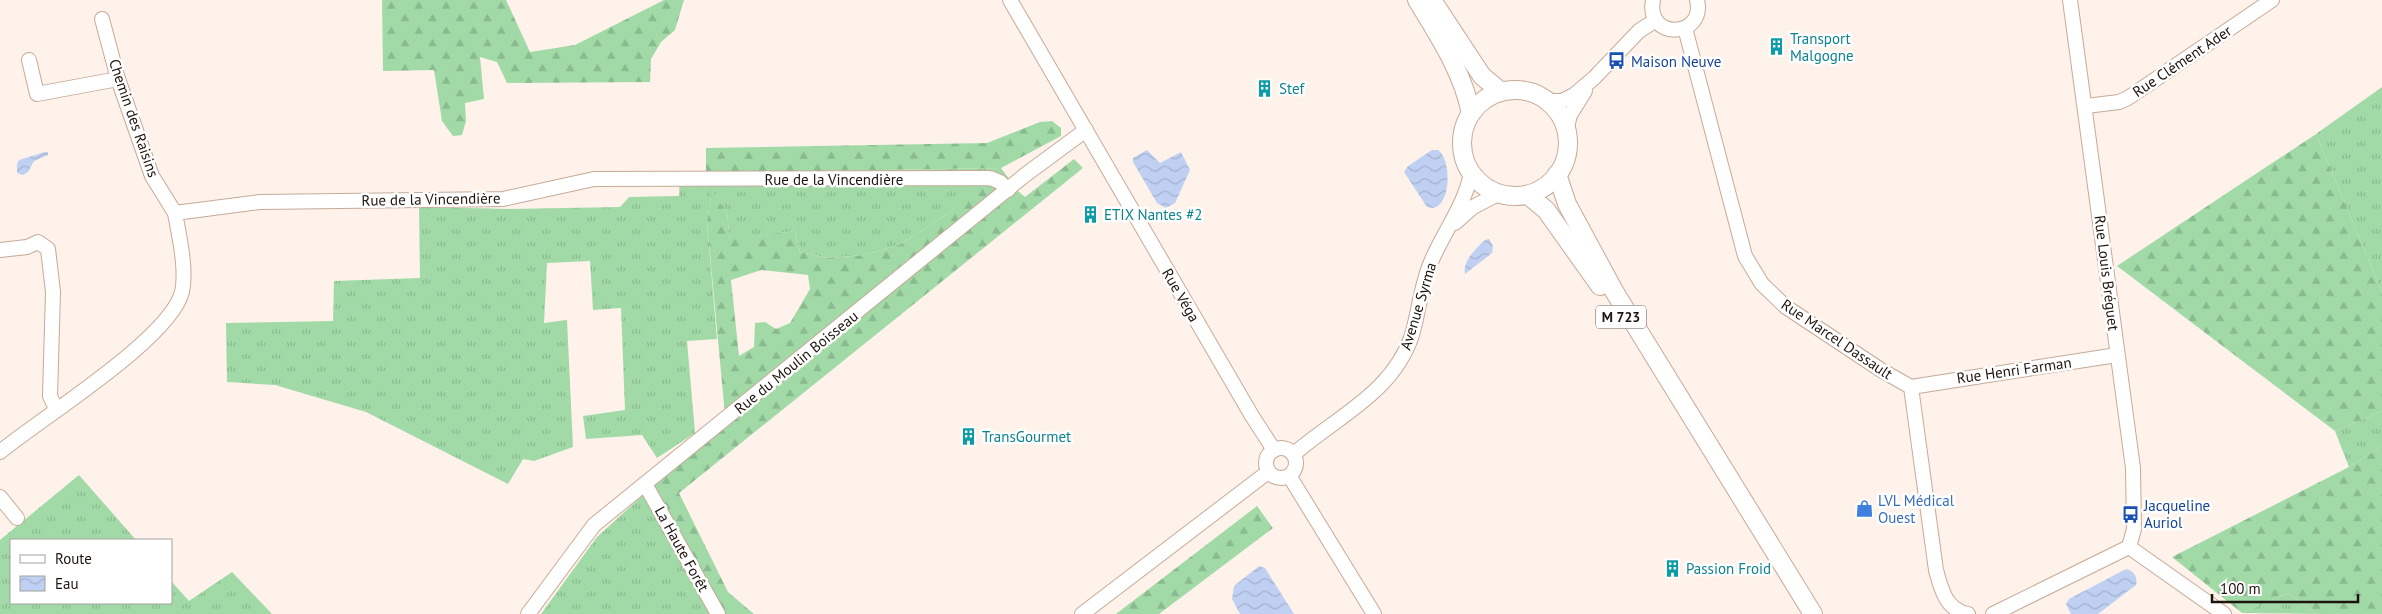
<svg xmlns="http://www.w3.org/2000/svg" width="2382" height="614" font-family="'PT Sans',sans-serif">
<defs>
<pattern id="grass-tufts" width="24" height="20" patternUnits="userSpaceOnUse" patternTransform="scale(1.25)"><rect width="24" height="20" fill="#a1daa7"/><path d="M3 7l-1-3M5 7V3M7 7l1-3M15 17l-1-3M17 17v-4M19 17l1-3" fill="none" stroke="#8aba8f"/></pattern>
<pattern id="forest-firs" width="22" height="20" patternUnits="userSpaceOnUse" patternTransform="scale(1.25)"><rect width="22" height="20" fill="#a1daa7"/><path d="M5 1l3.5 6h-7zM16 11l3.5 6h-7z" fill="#8aba8f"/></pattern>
<pattern id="water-waves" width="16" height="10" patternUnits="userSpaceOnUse" patternTransform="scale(1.25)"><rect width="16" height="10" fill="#bfd0f2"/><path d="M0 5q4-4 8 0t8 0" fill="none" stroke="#a4b2ce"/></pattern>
</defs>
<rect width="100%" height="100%" fill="#fef2ea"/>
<g fill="url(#grass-tufts)">
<polygon points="2382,87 2382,292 2316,134"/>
<polygon points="1001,168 1018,191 989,192 979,185 949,213 901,244 865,255 828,258 800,252 795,231 730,240 727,214 712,191 707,222 717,339 687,341 695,433 657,458 642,435 586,439 583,416 625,410 621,308 593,310 590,261 547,263 544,323 567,320 573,447 534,461 523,459 508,484 366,412 275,385 227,382 226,323 333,321 334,281 420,278 419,207 510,209 620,207 629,197 679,196 680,174"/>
<polygon points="2382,411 2382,446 2349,467 2335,431"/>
<polygon points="79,475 136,540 11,540 11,603 171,603 171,581 189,601 232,572 272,614 0,614 0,540"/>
<polygon points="653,486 723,614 541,614 597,537"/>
<polygon points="2288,593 2316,614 2242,613"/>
</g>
<g fill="url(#forest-firs)" fill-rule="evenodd">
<polygon points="382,0 506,0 530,52 575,45 664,0 684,0 675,30 661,42 651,59 650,82 507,83 497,62 480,57 484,99 465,103 466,121 462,135 453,136 442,121 434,70 383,71"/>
<polygon points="1052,121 1061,128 1061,136 1001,168 706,173 706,148 987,143 1040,122"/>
<polygon points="2316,134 2382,292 2382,411 2335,431 2117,266"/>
<path d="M1074,159L1083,168L679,493L728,592L754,614H723L653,486L726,426L707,222L712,190L727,214L730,239L795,231L800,252L828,258L865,255L901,244L949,213L979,184L989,192L1018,191L1025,197ZM761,270L808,275L810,289L790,323L776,329L765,322L755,323L754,347L739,356L731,280Z"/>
<polygon points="2382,446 2382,614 2316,614 2288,593 2242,613 2172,557 2349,467"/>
<polygon points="1257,506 1273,528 1159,614 1116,614"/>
</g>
<g fill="url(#water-waves)">
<polygon points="1147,150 1160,163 1181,152 1190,170 1175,203 1166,208 1157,203 1133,162 1133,158"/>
<path d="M1432,150H1438C1452,160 1451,205 1433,208L1427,207L1404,172L1408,166Z"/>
<polygon points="45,152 48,152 48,155 34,161 28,172 23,175 17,173 17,164 19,160"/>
<path d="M1489,239L1493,246L1492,253L1465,274C1462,262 1476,248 1485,240Z"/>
<polygon points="1259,566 1265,568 1294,614 1240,614 1232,599 1234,586"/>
<path d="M2126,569C2134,570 2138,578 2136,585L2098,614H2071L2066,604L2069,599Z"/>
</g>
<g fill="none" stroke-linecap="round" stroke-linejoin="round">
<defs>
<g id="minor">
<polyline points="1010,0 1252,416 1274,450"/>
<path d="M1653,0C1645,41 1706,38 1697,0"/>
<polyline points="2070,0 2133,468 2134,529 2129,547"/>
<polyline points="102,19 118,79 152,176 175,213"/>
<path d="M1685,28L1745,256L1762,284L1786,307L1881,370L1911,387L1936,570C1941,589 1946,610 1968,614"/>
<polyline points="29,60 37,94 118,79"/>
<polyline points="1546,101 1562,101 1574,95 1594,78 1639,31 1656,20"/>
<polyline points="2086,106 2119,102 2128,98 2272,0"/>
<polyline points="1566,131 1570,115 1585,91"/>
<polyline points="1455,223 1473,207 1498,194"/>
<polyline points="0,250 27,247 38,242 48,249 53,292 50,396 56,409"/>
<polyline points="1911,387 2117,355"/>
<circle cx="1281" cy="463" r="15"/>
<path d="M0,452C41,418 170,339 182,292C187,270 179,235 175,213L260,202L503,199L594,179L990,178L1000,182L1008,190"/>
<path d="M1294,454C1336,417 1393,393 1412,335C1419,311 1421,285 1431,262C1444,231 1465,205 1471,173"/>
<polyline points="1290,477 1374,614"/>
<polyline points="645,484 718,614"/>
<polyline points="0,497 17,518"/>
<polyline points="2129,547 2224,614"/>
<polyline points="528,614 594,525 1025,175 1086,130"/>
<polyline points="1082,614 1268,472"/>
<polyline points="1993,614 2129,547"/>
</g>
<g id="major">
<path d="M1417,0C1439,36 1463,72 1471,114"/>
<polyline points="1432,0 1482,76 1501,92"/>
<circle cx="1515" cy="143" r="53"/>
<polyline points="1557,174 1567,204 1614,291 1813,614"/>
<polyline points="1528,195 1546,210 1600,286"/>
</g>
</defs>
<use href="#minor" stroke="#c6aa98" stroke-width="16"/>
<use href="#major" stroke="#c6aa98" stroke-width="20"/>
<use href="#minor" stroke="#fff" stroke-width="14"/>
<use href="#major" stroke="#fff" stroke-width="18"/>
</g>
<defs>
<symbol id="building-bare" viewBox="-9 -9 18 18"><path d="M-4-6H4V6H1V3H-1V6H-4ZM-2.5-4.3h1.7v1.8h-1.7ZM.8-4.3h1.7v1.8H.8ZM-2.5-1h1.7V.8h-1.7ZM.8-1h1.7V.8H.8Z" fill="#0f9aa8" stroke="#fff" stroke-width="2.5" paint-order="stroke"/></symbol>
<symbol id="bus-bare" viewBox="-9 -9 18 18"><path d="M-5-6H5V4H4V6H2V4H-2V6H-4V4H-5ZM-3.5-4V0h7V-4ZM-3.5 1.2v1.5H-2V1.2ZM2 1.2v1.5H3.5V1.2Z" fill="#1a4fb4" stroke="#fff" stroke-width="2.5" paint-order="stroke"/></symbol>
<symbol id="shop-bare" viewBox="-9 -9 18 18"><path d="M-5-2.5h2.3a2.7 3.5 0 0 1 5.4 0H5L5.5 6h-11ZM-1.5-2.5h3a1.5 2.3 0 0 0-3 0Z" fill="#3f7fe0" stroke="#fff" stroke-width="2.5" paint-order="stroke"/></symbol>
</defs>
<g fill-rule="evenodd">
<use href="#building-bare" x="1764" y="34" width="25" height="25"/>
<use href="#bus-bare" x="1604" y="48" width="25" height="25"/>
<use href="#building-bare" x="1252" y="76" width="25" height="25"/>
<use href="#building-bare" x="1078" y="202" width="25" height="25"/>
<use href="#building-bare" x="956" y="424" width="25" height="25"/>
<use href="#shop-bare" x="1852" y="496" width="25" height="25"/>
<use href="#bus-bare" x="2118" y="502" width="25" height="25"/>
<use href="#building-bare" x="1660" y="556" width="25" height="25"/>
</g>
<g text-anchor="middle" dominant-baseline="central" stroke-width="5" stroke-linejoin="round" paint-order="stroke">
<rect fill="#fff" stroke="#625a56" stroke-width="1" x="1596" y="305.5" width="50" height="23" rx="4"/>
<g font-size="14" font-weight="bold" fill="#1e140e">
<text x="1621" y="317">M 723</text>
</g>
<g font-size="15" fill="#0d838f" stroke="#fff" text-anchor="start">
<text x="1790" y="38">Transport<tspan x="1790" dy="17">Malgogne</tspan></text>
<text x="1279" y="88">Stef</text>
<text x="1104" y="214">ETIX Nantes #2</text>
<text x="982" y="436">TransGourmet</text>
<text x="1686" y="568">Passion Froid</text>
</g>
<g font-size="15" fill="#164399" stroke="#fff" text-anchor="start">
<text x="1631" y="61">Maison Neuve</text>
<text x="2144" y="505">Jacqueline<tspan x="2144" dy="17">Auriol</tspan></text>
</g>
<g font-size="15" fill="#1e140e" stroke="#fff">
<text transform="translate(2182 61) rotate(-34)">Rue Clément Ader</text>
<text transform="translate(134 118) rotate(71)">Chemin des Raisins</text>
<text x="834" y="179">Rue de la Vincendière</text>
<text transform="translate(431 199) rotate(-1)">Rue de la Vincendière</text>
<text transform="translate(2107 273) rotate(83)">Rue Louis Bréguet</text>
<text transform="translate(1181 295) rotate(60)">Rue Véga</text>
<text transform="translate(1418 306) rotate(-73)">Avenue Syrma</text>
<text transform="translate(1837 339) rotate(34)">Rue Marcel Dassault</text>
<text transform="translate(796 362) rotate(-39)">Rue du Moulin Boisseau</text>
<text transform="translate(2014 370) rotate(-8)">Rue Henri Farman</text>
<text transform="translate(682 549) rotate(61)">La Haute Forêt</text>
</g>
<g font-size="15" fill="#366cbe" stroke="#fff" text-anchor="start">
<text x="1878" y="500">LVL Médical<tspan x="1878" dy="17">Ouest</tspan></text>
</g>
</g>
<rect x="10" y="539" width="162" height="65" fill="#ffffff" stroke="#a5a19f"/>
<rect x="20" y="555" width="25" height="8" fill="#ffffff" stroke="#a5a19f"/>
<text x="55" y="564" font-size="15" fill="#1e140e">Route</text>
<rect x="20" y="576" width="25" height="15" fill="url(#water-waves)" stroke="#a5a19f"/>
<text x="55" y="589" font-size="15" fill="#1e140e">Eau</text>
<path d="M2212 594v8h146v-8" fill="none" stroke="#1e140e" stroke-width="2.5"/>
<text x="2220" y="594" font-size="15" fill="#1e140e" stroke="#ffffff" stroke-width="4" paint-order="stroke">100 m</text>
</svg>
